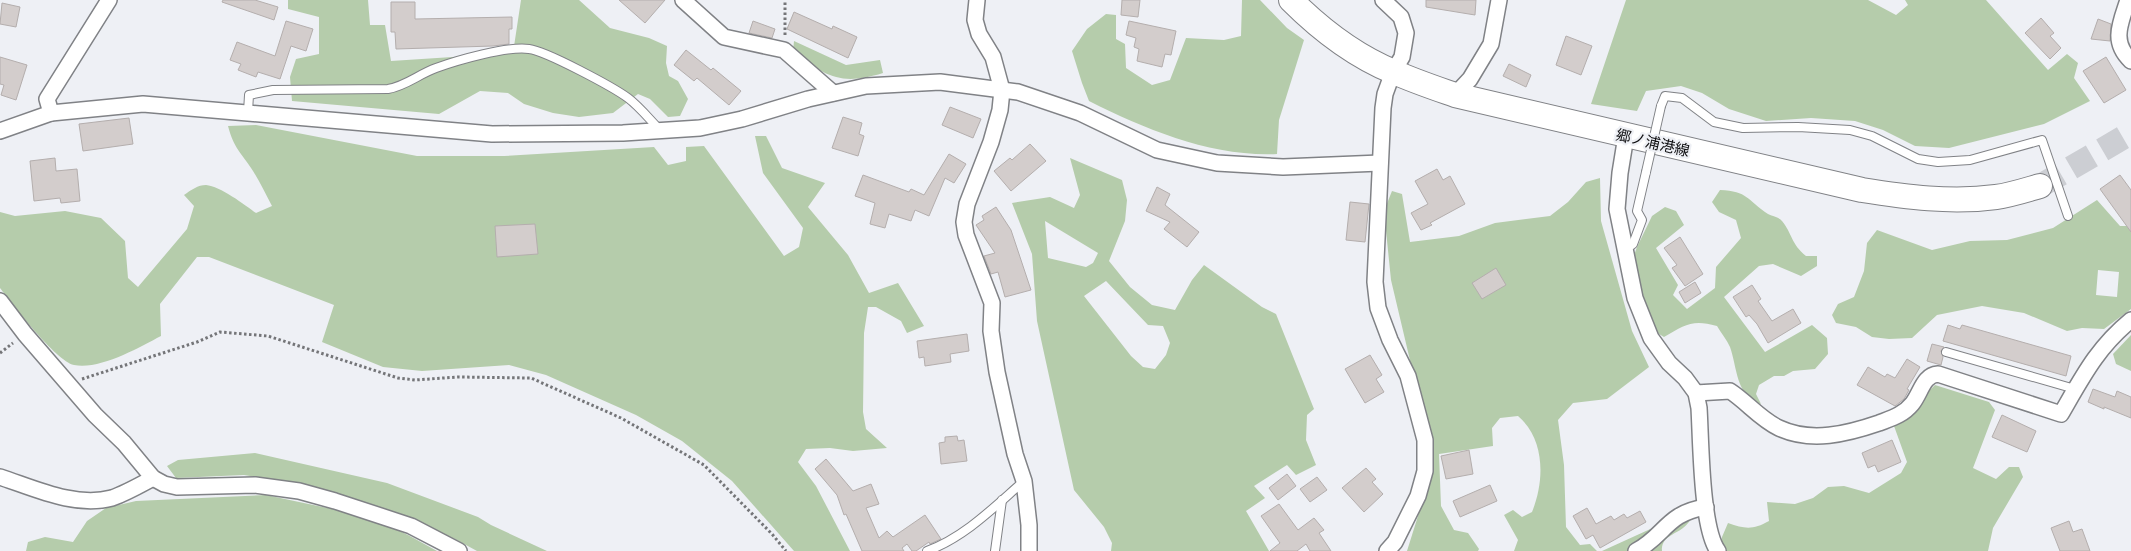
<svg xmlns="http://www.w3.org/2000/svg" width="2131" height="551" font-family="'Open Sans','Noto Sans JP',sans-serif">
<rect width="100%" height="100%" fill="#eef0f5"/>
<g fill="#b5ccab" fill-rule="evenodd">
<polygon points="288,0 368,0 370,25 385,25 391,61 513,53 521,0 579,0 610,28 649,38 667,46 666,63 669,76 678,81 688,99 680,116 668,117 650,99 638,94 613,113 579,117 553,113 524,104 508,93 480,91 439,114 292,101 290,77 296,59 319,54 319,17 288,9"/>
<path d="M1242,0H1260L1287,28L1304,40L1279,120L1277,154C1212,157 1147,130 1089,101L1082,83L1072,51L1087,29L1106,14L1116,15V39L1125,44L1126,68L1152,85L1170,80L1186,38L1224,40L1241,36Z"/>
<polygon points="1626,0 1868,0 1896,15 1908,5 1905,0 1986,0 2048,70 2067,54 2078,63 2074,78 2090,101 2044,124 1949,148 1915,146 1883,130 1855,121 1811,118 1766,121 1729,109 1702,93 1681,86 1646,91 1637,111 1591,104"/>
<path d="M794,41L846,65L880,60L883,73C841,86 826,77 793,51Z"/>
<path d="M256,125L417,156H504L654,147L668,165L686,161V147L704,146L784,256L799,247L803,228L763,173L755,136H766L782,168L825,183L808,207L848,255L869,293L898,283L924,326L907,333L901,321L876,307H868L864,333L863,412L866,429L887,448L853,451L830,448L806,449L798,462L816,486L850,551H794L732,481L682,441L636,415L546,375L509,365L422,371L383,367L322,342L334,305L209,257H197L160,304L161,336C138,348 100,370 74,365C56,361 12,304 0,288V212L15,216L65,211L101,218L125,241L128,278L138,287L187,229L194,206L184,195C191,190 198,185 206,185C220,186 245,205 256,213L272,206C266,195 260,182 253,171C241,152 234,149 228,126Z"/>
<path d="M1070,158L1122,180L1127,200L1125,221L1109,261L1130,287L1152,305L1175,310L1192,280L1204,265L1262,307L1276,314L1314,409L1307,415L1306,440L1316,465L1296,475L1287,465L1254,486L1265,498L1246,511L1269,551H1111L1112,543L1104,527L1074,490L1037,321L1032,254L1012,203L1050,197L1074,208L1080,195ZM1045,221L1098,253L1093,263L1086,267L1048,258ZM1106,281L1148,325L1163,326L1170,343L1166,355L1155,369L1143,367L1131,356L1084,296Z"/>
<path d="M1600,178L1601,221L1632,331L1649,367L1607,399L1573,403L1558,420L1564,465L1566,527L1580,545L1590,544L1597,551H1514L1518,540L1504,515L1513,510L1522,517L1532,512C1545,480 1545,439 1518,416L1500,418L1492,428L1493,446L1439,454L1441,506L1454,530L1468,533L1479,549L1478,551H1407L1428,484L1430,448L1427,415L1413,373L1391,280L1384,211L1392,191L1402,194L1410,242L1459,236L1495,223L1550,216L1568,202L1586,182Z"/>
<path d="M1720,190C1748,191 1747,200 1768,214C1772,216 1779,217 1782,221C1792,233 1791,244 1806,256H1817V266L1801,276L1773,264L1759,266L1724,297L1765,352L1812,325L1827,338L1828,354L1815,369L1793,371L1784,376H1774L1759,385L1756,394L1761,404C1736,398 1737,366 1730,347C1727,340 1721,333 1717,326C1692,319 1685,325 1664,337L1654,331L1642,307L1632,261L1637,247L1652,216L1665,207L1676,211L1684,225L1656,248L1678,285L1673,295L1687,309L1715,288L1716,267L1741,238L1736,220L1719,212L1712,202Z"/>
<path d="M2097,200L2120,226H2131V309L2104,329L2082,328L2067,331L2024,313L1982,306L1937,315L1912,338L1889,339L1872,337L1856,327L1836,323L1832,315L1838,304L1854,297L1864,271L1867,243L1877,230L1932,250L1970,241L2007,240L2053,228ZM2098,270L2119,272L2117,297L2096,295Z"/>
<polygon points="2131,335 2131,371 2116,364 2113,354"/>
<path d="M1935,385L1989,402L1995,410L1973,468L1996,479L2009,467H2019L2023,477L1993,528L1988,551H1727L1721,546L1722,537L1728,523C1745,529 1753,530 1769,521L1767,502L1795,504L1813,498L1828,487L1844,486L1869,493L1901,473L1907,462L1894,426Z"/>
<polygon points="255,453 387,483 478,517 491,525 547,551 477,551 455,539 393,514 296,484 244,475 176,478 167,466 178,460"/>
<polygon points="266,495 370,517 408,535 437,551 26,551 28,542 45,537 73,542 87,521 106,508 136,501"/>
<path d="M1694,516C1690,520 1687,525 1683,528C1674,535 1661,537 1662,551H1602L1657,526Z"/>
</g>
<g fill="#d3cdcc" stroke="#b4aead">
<polygon points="223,0 255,0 278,7 274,20 222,2"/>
<polygon points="619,0 665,0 645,23"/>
<polygon points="1122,0 1140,0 1138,17 1121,15"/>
<polygon points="1426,0 1476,0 1475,15 1426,7"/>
<polygon points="391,2 415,2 415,19 512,17 512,29 509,29 509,44 493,46 396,49 395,32 391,32"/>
<polygon points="2,3 20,7 16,27 0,24"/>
<polygon points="794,12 832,29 833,26 857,37 848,58 787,29"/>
<polygon points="2041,18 2054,33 2050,36 2061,48 2050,59 2025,33"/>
<polygon points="2098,19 2111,24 2110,41 2091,39"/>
<polygon points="286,21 313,29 306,51 291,46 280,79 258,72 256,77 238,70 241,64 230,60 237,42 275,56"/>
<polygon points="753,21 775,29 772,38 749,33"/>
<polygon points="1129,21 1176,31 1171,55 1165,54 1162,67 1137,61 1139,49 1134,47 1136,38 1126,35"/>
<polygon points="1566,36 1592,46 1581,75 1556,65"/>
<polygon points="686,50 711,70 713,68 741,91 729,105 697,78 694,81 674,65"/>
<polygon points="0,57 27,65 16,100 1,95 4,85 0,84"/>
<polygon points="2106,57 2126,90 2104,103 2083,71"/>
<polygon points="1509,64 1531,75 1526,87 1503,76"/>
<polygon points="950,107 981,119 973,138 942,125"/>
<polygon points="843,117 862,123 859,134 864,136 858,156 832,148"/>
<polygon points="129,118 133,144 83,151 79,124"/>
<polygon points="1030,144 1046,161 1011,191 994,171 1010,158 1012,160"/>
<polygon points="949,154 966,164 954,183 945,178 929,216 915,210 911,221 889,214 885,228 870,224 875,203 855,196 863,175 909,192 911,189 924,195"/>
<polygon points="55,158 56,171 77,169 80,201 61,203 60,198 34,201 30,161"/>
<polygon points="1437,169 1443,180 1450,176 1465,204 1430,223 1432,225 1421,230 1411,213 1428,204 1415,181"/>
<polygon points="2120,175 2131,190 2131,232 2100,189"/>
<polygon points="1157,187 1170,194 1165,205 1199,232 1187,247 1164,229 1170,222 1146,211"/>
<polygon points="1350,202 1369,204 1365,242 1346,240"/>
<polygon points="996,207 1011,230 1031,290 1005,297 998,272 991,274 984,256 995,253 976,225 984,220 982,216"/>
<polygon points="535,224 538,254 497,257 495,226"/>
<polygon points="1680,237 1703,274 1685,286 1672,268 1677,265 1664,248"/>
<polygon points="1496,268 1506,285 1482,299 1472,283"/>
<polygon points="1695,282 1701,293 1685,303 1679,292"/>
<polygon points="1752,285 1761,299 1758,301 1772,321 1793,309 1801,323 1768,343 1757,324 1749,315 1746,317 1733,297"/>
<polygon points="1948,325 1960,329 1962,325 2071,356 2066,376 1943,341"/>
<polygon points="967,334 969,351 950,354 951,362 925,366 924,357 919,358 917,341"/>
<polygon points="1932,344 1944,347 1941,351 1943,357 1941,365 1927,361"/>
<polygon points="1370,355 1382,375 1376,379 1384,392 1365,403 1345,369"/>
<polygon points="1907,359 1920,367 1907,389 1909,390 1904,399 1895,406 1857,385 1868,367 1885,377 1887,374 1895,378"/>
<polygon points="2093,389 2115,397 2117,391 2131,397 2131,418 2104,407 2104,409 2088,402"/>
<polygon points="2002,415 2036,431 2027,452 1992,437"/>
<polygon points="957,436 958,441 964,440 967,461 941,464 939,443 945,442 945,437"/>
<polygon points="1892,440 1901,462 1878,472 1875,465 1868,468 1862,453"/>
<polygon points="1469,450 1473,474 1446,479 1441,456"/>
<polygon points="826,459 853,491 871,484 879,504 866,508 879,538 887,531 893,537 925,515 941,539 930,544 929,542 916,551 912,551 907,544 902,548 904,551 862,551 846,514 844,515 837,495 815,469"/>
<polygon points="1366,468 1376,479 1372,482 1383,494 1364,512 1342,488"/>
<polygon points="1287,474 1296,486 1278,500 1269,488"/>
<polygon points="1317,477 1327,490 1310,502 1300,489"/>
<polygon points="1490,485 1497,501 1460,517 1453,501"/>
<polygon points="1279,504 1298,530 1314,518 1324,530 1319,533 1331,551 1310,551 1306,544 1297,551 1270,551 1280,543 1261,516"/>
<polygon points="1587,508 1596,524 1611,516 1614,520 1624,514 1627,518 1640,511 1646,522 1600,548 1593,535 1586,539 1573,516"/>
<polygon points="2069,521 2073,532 2082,529 2090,551 2060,551 2051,528"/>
</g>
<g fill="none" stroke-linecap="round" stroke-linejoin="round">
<polyline stroke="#ccced3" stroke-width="24" stroke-dasharray="24 12" stroke-linecap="butt" points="2040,186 2131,133"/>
<defs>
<g id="service">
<polyline points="1661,106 1665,96 1682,98 1714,122 1743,128 1798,127 1850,130 1872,136 1918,159 1938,162 1970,160 2042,140 2068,216"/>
<path d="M248,112L249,95L273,90L388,89C406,86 419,74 436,68C458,60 507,46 529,49C546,51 613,87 628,98C640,107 650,120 660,130"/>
<polyline points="1625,250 1633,244 1642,220 1637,211 1646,172"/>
<polyline points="1946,352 2075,389"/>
<path d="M927,551C965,537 994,507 1024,481"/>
<polyline points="995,551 1002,500"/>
</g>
<g id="minor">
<polyline points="683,0 724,37 784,50 833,93"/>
<polyline points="977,0 975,20 979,34 993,57 1002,90 1000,110 991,142 967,204 964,222 966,235 992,303 991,331 997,372 1015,454 1024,481 1029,525 1029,551"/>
<polyline points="1383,0 1401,17 1406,33 1402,57 1393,72 1385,94 1383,108 1375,282 1378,308 1390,340 1408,376 1425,440 1425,471 1418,496 1395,542 1387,551"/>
<path d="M2128,0C2120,24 2111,42 2131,61"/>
<polyline points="1455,95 1470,79 1491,44 1499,0"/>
<polyline points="51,113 47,99 109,0"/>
<polyline points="0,131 51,113 143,104 492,134 623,133 700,128 742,119 808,99 866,86 940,82 1018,92 1080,113 1157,150 1217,163 1283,167 1380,163"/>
<path d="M1626,136L1620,173L1617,209L1635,298L1651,338L1669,363L1685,378L1696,393L1699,408C1701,440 1701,528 1718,551"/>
<polyline points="0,301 25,334 95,415 124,443 153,478 164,484 177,487 255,485 299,491 335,501 411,526 459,551"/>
<path d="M1696,393L1730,391C1747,402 1760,419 1779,428C1811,443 1847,434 1879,423C1892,418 1903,415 1912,404C1921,393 1923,375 1938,374L2061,414C2083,376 2097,348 2131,320"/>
<path d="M0,477C34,488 75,508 112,498C126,493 140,485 153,478"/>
<path d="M1636,551C1665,536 1666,513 1706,507"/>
</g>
<path id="primary" d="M1291,0C1320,29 1355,56 1394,72C1414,81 1435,88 1455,95L1862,190C1906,197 1951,203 1996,197C2011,195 2026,190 2040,186"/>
</defs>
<use href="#service" stroke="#808286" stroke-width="10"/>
<use href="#minor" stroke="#808286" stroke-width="18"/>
<use href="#primary" stroke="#808286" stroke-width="26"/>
<g stroke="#747578" stroke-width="3" stroke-dasharray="2.5 2.5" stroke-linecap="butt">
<polyline points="785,35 785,0"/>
<polyline points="0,353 13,343"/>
<polyline points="82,379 197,342 220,332 268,336 398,378 415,380 458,377 531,378 621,418 704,465 772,534 786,551"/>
</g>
<use href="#service" stroke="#fff" stroke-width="8"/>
<use href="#minor" stroke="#fff" stroke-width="15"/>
<use href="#primary" stroke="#fff" stroke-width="24"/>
<defs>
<polyline id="service-bridge" points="1646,172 1661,106"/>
</defs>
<use href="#service-bridge" stroke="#808286" stroke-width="10" stroke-linecap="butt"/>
<use href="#service-bridge" stroke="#fff" stroke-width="8"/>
</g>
<g text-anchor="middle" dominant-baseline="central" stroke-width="4.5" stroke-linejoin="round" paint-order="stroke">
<g font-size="15" fill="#0e0e10" stroke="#eef0f5">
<text transform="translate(1653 142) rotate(13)">郷ノ浦港線</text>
</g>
</g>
</svg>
